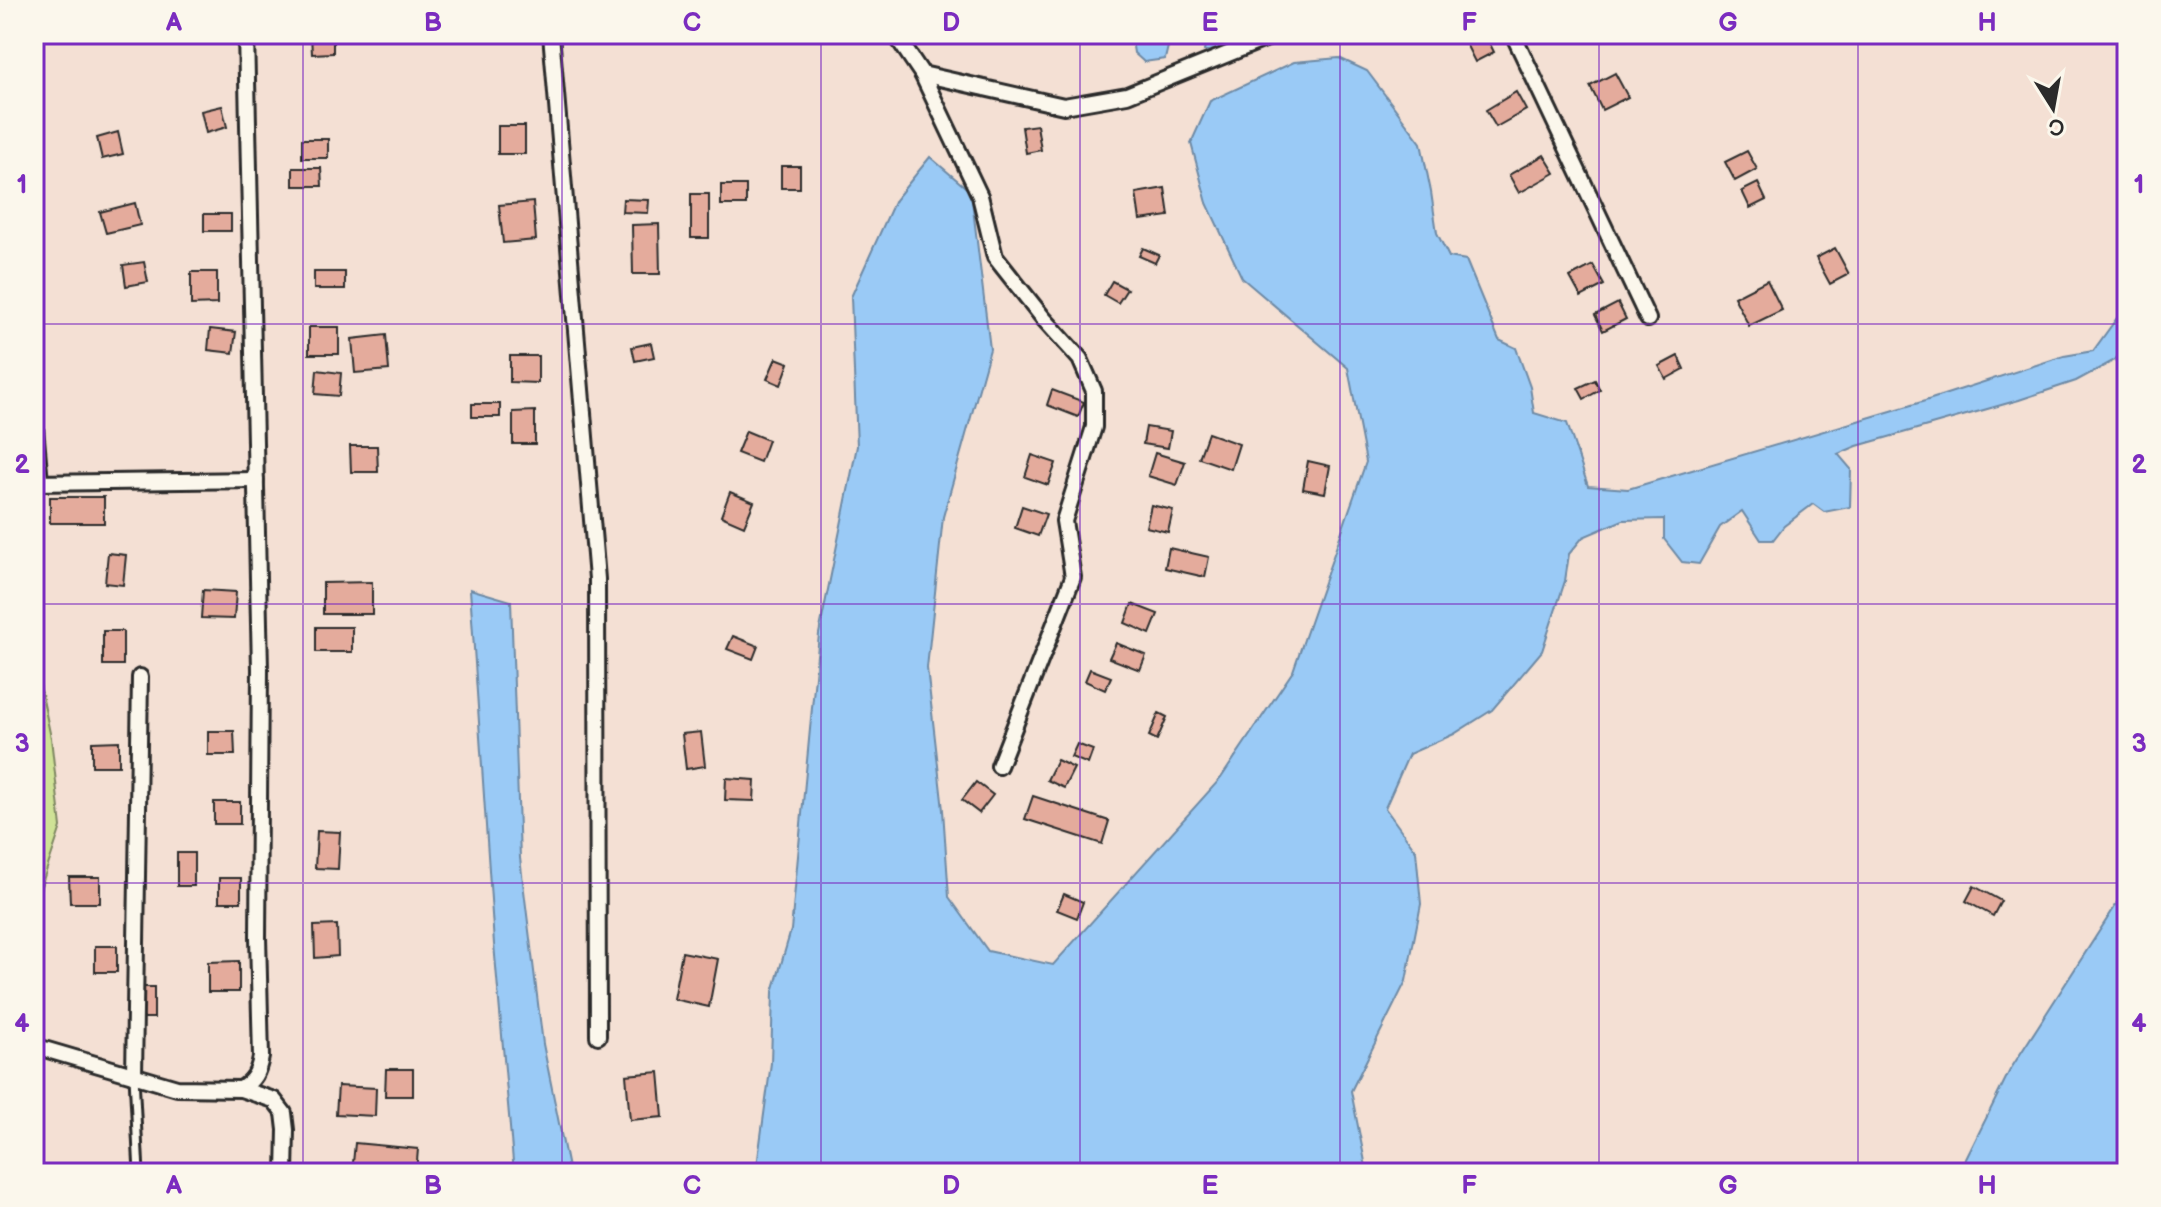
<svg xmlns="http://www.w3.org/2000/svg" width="2161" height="1207" font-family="'Balsamiq Sans',sans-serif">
<rect width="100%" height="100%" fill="#f4e0d4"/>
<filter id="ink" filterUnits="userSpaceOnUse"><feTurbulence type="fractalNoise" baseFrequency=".0125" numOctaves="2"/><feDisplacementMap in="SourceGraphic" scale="16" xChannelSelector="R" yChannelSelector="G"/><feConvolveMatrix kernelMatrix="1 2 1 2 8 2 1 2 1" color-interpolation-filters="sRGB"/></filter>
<g filter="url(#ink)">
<polygon fill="#cfe296" stroke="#7d8660" stroke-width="2" points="34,656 51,738 61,827 34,907"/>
<g fill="#9acaf6" stroke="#6e8aa5" stroke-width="2">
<polygon points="1131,34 1171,34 1165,59 1144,62 1134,53"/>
<path d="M1207,34H1232L1233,38C1225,49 1217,51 1204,51Z"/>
<polygon points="1339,58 1367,71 1421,143 1431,192 1437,233 1449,257 1466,260 1499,340 1516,348 1530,387 1534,413 1567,423 1588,486 1628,489 1925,401 2064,356 2093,351 2127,304 2127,342 2115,360 2076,381 2019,400 1857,446 1838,454 1851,469 1850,507 1824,512 1813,504 1784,526 1773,540 1761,540 1742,511 1720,527 1699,564 1682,562 1664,539 1664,519 1623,520 1583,537 1569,554 1565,581 1542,651 1492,710 1454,734 1409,754 1385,808 1416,851 1421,904 1406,981 1351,1091 1366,1167 1374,1173 756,1173 771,1063 773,992 791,930 819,634 857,446 851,297 895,200 930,157 971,192 990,349 943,517 927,668 943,810 949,897 988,951 1053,965 1221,778 1293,671 1366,462 1348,368 1242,278 1207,203 1191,143 1210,101 1294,62"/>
<polygon points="470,589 511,601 520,858 543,1044 569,1173 514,1173 494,944"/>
<polygon points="2127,888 2127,1173 1959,1173 2010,1070"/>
</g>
<g fill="#e4ab9c" stroke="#2b2b2b" stroke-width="2">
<polygon points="311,34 333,34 333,53 312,54"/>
<rect x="698" y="34" width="43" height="4"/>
<polygon points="1056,34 1086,34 1082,45"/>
<polygon points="1480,34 1485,34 1494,52 1475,62 1465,42"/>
<polygon points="1615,73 1628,97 1602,110 1590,86"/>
<polygon points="1516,92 1526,110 1496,127 1486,110"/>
<polygon points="222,106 227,127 206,133 201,111"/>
<polygon points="1037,125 1041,150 1026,153 1022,127"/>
<rect x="498" y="126" width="27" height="28"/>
<polygon points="118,132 123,154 102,159 97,138"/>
<rect x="302" y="139" width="26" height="19"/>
<polygon points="1747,151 1757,169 1735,181 1725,162"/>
<polygon points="1544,155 1555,173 1519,193 1509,175"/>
<rect x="781" y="166" width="19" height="22"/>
<polygon points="293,168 321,168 322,186 293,186"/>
<polygon points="1758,183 1766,200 1750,208 1742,191"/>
<rect x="721" y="185" width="25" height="20"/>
<polygon points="1165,188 1169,216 1140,220 1136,193"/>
<rect x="691" y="194" width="18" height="44"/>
<polygon points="623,199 649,200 648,213 622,212"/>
<polygon points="533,202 536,240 503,243 499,205"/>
<polygon points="135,203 140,225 106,233 100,212"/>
<rect x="204" y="214" width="27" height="17"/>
<polygon points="659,224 660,274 633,274 632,225"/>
<polygon points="1143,248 1159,255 1155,263 1139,256"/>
<polygon points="1835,248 1849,274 1830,284 1816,258"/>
<polygon points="144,262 148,282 126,286 123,265"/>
<polygon points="1593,265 1604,285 1581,297 1570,277"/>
<polygon points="191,272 217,272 217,304 191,305"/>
<rect x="314" y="272" width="31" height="17"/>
<polygon points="1767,280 1782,310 1749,326 1734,297"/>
<polygon points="1112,281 1127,289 1118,303 1104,295"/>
<polygon points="1618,303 1626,319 1603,331 1595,315"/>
<rect x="309" y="327" width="30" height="27"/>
<polygon points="210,329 236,332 233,353 208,350"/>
<polygon points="386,335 389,370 355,373 352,339"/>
<polygon points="651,343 654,357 635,361 632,347"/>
<polygon points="510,356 538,356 538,383 510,382"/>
<polygon points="1678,356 1684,369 1666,379 1659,366"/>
<polygon points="776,358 789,363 781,385 767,379"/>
<polygon points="317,370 341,373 339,396 315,394"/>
<polygon points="1595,380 1600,390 1584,399 1578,388"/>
<polygon points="1052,390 1084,402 1078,417 1047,405"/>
<rect x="472" y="404" width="28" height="13"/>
<polygon points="535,411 535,444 513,444 513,412"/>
<polygon points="1146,427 1171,431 1168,448 1143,444"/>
<polygon points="746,431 768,440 760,462 737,453"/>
<polygon points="1208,433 1239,444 1231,469 1199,458"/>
<polygon points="350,446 377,446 378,472 351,472"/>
<polygon points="1155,453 1185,462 1177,485 1148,476"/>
<polygon points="1032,455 1056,463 1048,485 1025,477"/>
<polygon points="1308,461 1330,466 1325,493 1303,489"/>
<polygon points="730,492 754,502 744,526 721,516"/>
<rect x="50" y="497" width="54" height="26"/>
<polygon points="1151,505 1173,510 1168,532 1146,527"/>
<polygon points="1022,506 1046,514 1038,536 1015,528"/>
<polygon points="1169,548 1209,557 1205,577 1165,568"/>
<polygon points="108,553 126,555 123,585 105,583"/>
<polygon points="372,582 372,614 323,614 323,583"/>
<polygon points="203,590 236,592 234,619 201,618"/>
<polygon points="1132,604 1158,614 1150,634 1125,623"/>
<rect x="316" y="627" width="36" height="25"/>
<rect x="103" y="631" width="20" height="34"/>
<polygon points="733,636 758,646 753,659 727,649"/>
<polygon points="1116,643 1146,655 1140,670 1109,658"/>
<polygon points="1090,669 1111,677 1105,690 1085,681"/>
<polygon points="1159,713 1167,717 1157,740 1149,736"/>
<polygon points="208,731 234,731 235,755 208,755"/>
<polygon points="701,732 705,766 686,769 682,734"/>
<polygon points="119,741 119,766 92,766 92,742"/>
<polygon points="1077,744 1093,750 1088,764 1071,757"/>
<polygon points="1057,760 1074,768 1064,788 1047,780"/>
<polygon points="726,778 755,780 754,801 725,800"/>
<polygon points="976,782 993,795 979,813 962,800"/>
<polygon points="1033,796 1109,821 1102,844 1025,819"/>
<rect x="214" y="802" width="26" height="22"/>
<polygon points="317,831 340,832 338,869 315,868"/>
<rect x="177" y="853" width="17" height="33"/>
<polygon points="69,877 100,877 100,903 70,903"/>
<rect x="219" y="878" width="22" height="24"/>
<polygon points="1974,886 2001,901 1993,916 1966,901"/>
<polygon points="1064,894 1083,902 1077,918 1057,910"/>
<polygon points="337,925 338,956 315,958 314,926"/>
<rect x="95" y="946" width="22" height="26"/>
<polygon points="682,952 718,959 709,1007 673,999"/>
<polygon points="239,961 239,992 208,992 208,962"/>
<rect x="140" y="987" width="14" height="31"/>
<polygon points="386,1069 413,1069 413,1096 385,1096"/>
<polygon points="659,1072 663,1117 630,1120 626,1075"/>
<polygon points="338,1086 376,1088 375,1116 336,1114"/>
<polygon points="355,1143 418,1149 416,1173 352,1173"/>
</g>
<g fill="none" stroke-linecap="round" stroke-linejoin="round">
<defs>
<polyline id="lane" points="134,1076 139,1173"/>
<g id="street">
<polyline points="551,34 597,579 598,1036"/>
<polyline points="895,34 922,74 1064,106 1127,95 1277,34"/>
<polyline points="1513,34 1648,319"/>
<polyline points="922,74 980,196 995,257 1044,319 1080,359 1094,391 1094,427 1064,521 1073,577 999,766"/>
<polyline points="34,416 40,482"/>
<polyline points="34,483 256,480"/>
<polyline points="34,1046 177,1088 241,1089 274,1100 284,1113 286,1130 285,1173"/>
<polyline points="134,1076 140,677"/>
<path d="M241,1089C254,1080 258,1073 261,1057L258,937L260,669L246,34"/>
</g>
</defs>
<use href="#lane" stroke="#2b2b2b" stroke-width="13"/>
<use href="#street" stroke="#2b2b2b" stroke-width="20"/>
<use href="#lane" stroke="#fbf7ec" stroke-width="7"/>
<use href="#street" stroke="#fbf7ec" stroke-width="14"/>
</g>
</g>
<path fill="none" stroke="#7b2cbf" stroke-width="2" stroke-opacity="0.55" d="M303,34V1173M562,34V1173M821,34V1173M1080,34V1173M1340,34V1173M1599,34V1173M1858,34V1173M34,324H2127M34,604H2127M34,883H2127"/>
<rect width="2161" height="1207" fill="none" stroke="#fbf7ec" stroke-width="88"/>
<g transform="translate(2053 108) rotate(169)" stroke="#fbf7ec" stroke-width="6" paint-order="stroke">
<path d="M0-6L14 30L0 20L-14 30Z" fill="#2b2b2b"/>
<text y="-12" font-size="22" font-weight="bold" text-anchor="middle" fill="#2b2b2b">С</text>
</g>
<rect x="44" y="44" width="2073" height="1119" fill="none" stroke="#7b2cbf" stroke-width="3"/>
<g font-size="26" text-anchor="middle" font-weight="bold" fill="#7b2cbf">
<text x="174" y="31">A</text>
<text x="433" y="31">B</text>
<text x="692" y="31">C</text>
<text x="951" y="31">D</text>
<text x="1210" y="31">E</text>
<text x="1469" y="31">F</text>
<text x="1728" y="31">G</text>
<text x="1987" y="31">H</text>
<text x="22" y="193">1</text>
<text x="2139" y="193">1</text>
<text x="22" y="473">2</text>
<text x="2139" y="473">2</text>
<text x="22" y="752">3</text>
<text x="2139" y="752">3</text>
<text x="22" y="1032">4</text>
<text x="2139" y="1032">4</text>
<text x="174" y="1194">A</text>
<text x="433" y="1194">B</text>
<text x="692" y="1194">C</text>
<text x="951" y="1194">D</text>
<text x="1210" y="1194">E</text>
<text x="1469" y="1194">F</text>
<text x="1728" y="1194">G</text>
<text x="1987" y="1194">H</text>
</g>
</svg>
